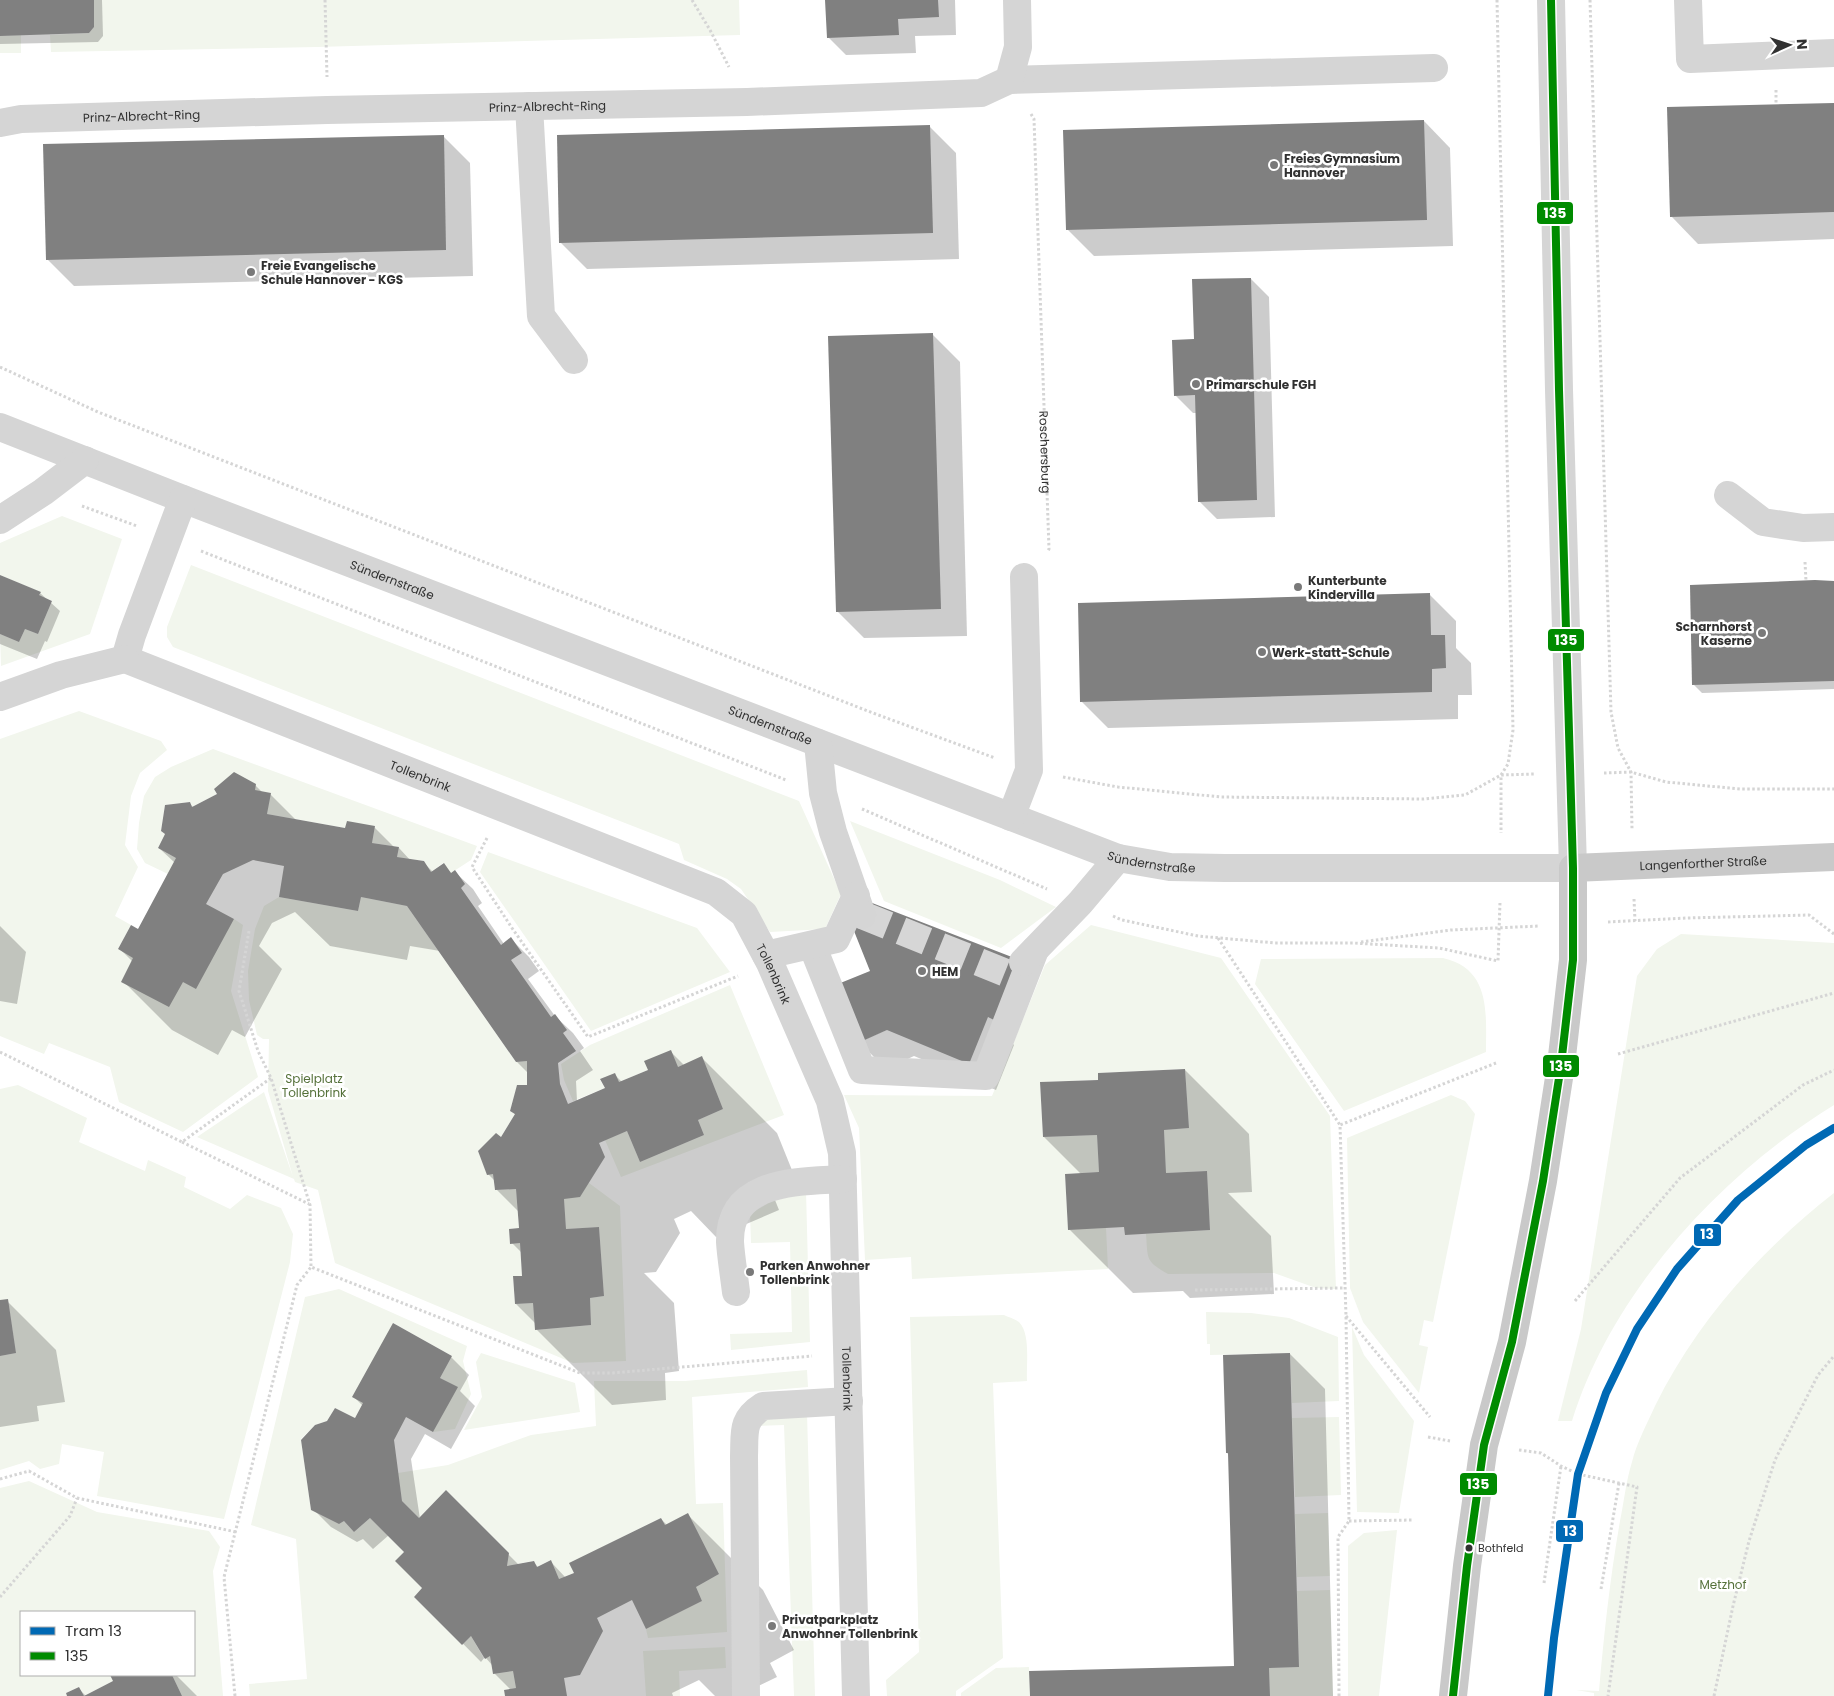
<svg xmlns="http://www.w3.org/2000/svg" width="1834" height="1696" font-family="Poppins,sans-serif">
<rect width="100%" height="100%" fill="#fff"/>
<g fill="#f2f6ed">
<polygon points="94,0 739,0 740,35 317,47 51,52 50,35 89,33 94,27"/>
<polygon points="21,35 21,53 0,53 0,36"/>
<polygon points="62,516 122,539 90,634 1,666 0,634 19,642 25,629 38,634 52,601 39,595 40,592 0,575 0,543"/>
<polygon points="191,565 799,801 841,894 825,929 770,932 741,889 727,879 684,860 679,844 173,647 167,637 167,627"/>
<polygon points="79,711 161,741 167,750 140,773 131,796 125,845 138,867 115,916 131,925 118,949 183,982 234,919 243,925 231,991 258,1077 183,1132 119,1102 110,1067 49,1043 44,1054 0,1036 0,739"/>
<polygon points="213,749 477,846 471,860 451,873 443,863 431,872 424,861 397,857 399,847 372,843 375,826 345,828 267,814 270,793 214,789 217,794 192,807 190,802 165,805 161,831 165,834 158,848 176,858 168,874 145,863 137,849 139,823 144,796 155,777 171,767"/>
<polygon points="850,821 1000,880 1056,907 1001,948 884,901"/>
<polygon points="488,852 697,928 730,972 591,1031 480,872"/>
<polygon points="279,897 358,911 361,897 407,906 516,1062 527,1061 527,1085 517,1086 510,1111 515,1114 501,1137 496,1134 478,1151 487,1174 493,1174 495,1190 516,1189 519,1228 509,1229 510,1244 520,1243 522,1276 513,1277 515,1304 533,1303 535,1330 591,1325 590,1298 604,1296 599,1227 566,1229 564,1199 589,1183 620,1206 626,1361 573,1363 335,1263 318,1190 295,1182 294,1179 197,1137 264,1092 293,1177 268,1091 269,1039 263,1039 257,1035 249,1000 248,971 255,929 264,906"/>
<path d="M1091,925L1221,958L1330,1116L1336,1289L1316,1288L1274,1273L1168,1274C1145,1261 1148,1259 1146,1234L1210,1230L1207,1171L1166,1173L1164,1130L1189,1128L1185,1069L1098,1073V1080L1040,1082L1043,1137L1097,1135L1099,1172L1065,1174L1068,1229L1106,1228L1108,1269L912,1279L911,1257L865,1260L859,1128L844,1095L992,1096L1045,965Z"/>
<path d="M1681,934L1834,943V1105C1720,1175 1612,1292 1572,1421H1558L1581,1329L1637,976L1657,949Z"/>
<path d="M1443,958C1491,969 1486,1013 1486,1052L1344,1111L1255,984L1261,959Z"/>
<polygon points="730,985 784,1115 621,1177 605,1140 627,1131 640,1162 704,1135 698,1120 723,1109 702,1057 678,1067 648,1070 619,1082 600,1080 605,1088 573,1101 564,1080 561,1064 590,1045"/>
<polygon points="18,1085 87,1118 79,1142 145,1171 148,1160 186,1177 184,1187 230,1209 247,1195 281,1208 293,1234 290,1262 224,1519 97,1496 104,1452 62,1444 59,1464 40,1469 29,1461 0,1470 0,1356 16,1353 8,1300 0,1300 0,1089"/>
<polygon points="1451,1095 1465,1101 1475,1114 1433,1322 1424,1320 1419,1345 1428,1347 1419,1393 1363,1322 1350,1288 1347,1138"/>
<polygon points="806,1191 810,1342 731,1350 730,1334 792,1332 790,1242 751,1243 750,1214 767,1204 766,1192"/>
<path d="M1834,1193V1696H1594V1693L1576,1690L1599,1691C1604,1634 1610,1578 1620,1521C1624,1502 1626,1481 1632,1462C1637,1442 1647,1424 1655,1406C1697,1321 1760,1251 1834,1193Z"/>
<polygon points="339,1289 467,1346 463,1361 471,1394 455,1429 433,1432 457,1387 440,1378 452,1356 393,1323 363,1403 355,1418 335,1408 327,1421 315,1425 301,1439 311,1510 339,1524 344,1521 354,1532 370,1518 404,1552 396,1561 422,1588 414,1597 462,1645 471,1636 484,1659 490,1656 493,1674 513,1671 516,1688 504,1690 505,1696 250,1696 249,1684 307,1679 296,1539 251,1525 305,1297"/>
<polygon points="1206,1312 1251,1313 1289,1318 1338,1337 1339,1401 1292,1403 1290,1353 1210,1355 1210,1344 1207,1344"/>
<path d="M1004,1315C1008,1317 1015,1319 1019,1322C1031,1334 1026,1365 1027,1381L993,1383L1003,1658L956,1691V1696H887L886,1680L919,1652L910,1317Z"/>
<polygon points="1352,1327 1364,1355 1414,1421 1399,1513 1357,1512"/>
<polygon points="481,1353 575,1383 580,1412 464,1430 482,1397 476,1362"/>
<polygon points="807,1370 808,1387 692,1397 696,1504 723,1503 727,1632 648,1638 646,1629 702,1601 696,1587 719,1574 688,1514 665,1525 661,1518 570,1563 574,1573 559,1579 551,1560 537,1567 533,1561 507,1566 509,1553 446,1490 419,1518 402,1501 398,1473 448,1465 531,1435 596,1426 594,1381 685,1381"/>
<polygon points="807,1413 815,1696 794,1696 784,1425 755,1426 767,1416"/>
<polygon points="1339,1417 1341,1495 1295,1497 1292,1418"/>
<polygon points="29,1481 97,1512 209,1531 220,1547 213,1571 223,1696 182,1696 172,1675 194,1675 194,1612 21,1612 21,1675 110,1675 113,1681 84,1696 79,1687 66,1693 67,1696 0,1696 0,1488"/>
<polygon points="1328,1513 1330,1576 1297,1577 1295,1514"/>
<polygon points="1397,1530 1379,1696 1348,1696 1348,1546 1364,1533"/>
<polygon points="1330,1590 1333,1696 1270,1696 1269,1668 1299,1667 1297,1591"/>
<polygon points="725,1647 726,1668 679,1671 680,1696 646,1696 643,1651"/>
<polygon points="1029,1667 1030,1696 961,1696 961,1693 996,1668"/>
</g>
<g fill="#0003">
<polygon points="0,0 102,0 103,36 98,42 0,44"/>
<polygon points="827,0 955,0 956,35 915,36 916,53 846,55 828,37"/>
<polygon points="1834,103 1834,239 1698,244 1672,217"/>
<polygon points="1424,121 1450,148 1453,246 1094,256 1067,229"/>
<polygon points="929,126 956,153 959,259 587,269 560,242"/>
<polygon points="443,136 470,163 473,276 74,286 47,259"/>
<polygon points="1251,279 1269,297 1275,517 1217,519 1199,501 1197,413 1193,413 1175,395 1195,340"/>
<polygon points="933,335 960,362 967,636 864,638 837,611"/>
<polygon points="0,576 40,593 60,611 47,642 45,641 37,659 0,644"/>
<polygon points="1834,582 1834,689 1702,693 1694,685"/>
<polygon points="1429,594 1456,621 1456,648 1471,663 1472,695 1458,695 1458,719 1108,728 1082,702"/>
<polygon points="255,785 263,793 270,794 297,821 346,830 374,827 394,847 399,848 411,861 424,863 433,872 443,865 452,874 455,872 473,889 482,903 478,906 504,944 511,939 529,957 539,971 528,979 555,1016 573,1033 584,1048 580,1051 593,1070 576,1081 577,1101 606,1089 615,1075 622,1082 650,1070 671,1052 684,1065 702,1058 777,1133 798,1185 773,1195 779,1210 716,1237 691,1211 674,1219 680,1233 656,1272 644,1273 674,1303 679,1371 665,1373 666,1400 612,1405 536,1329 535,1323 516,1304 523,1277 522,1253 512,1243 520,1229 519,1212 496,1189 495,1181 488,1174 502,1138 516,1115 511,1111 528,1086 528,1073 517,1062 440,951 410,946 407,960 330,946 295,912 272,923 259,946 282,969 245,1037 232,1030 218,1055 172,1030 123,981 133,962 120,949 138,930 175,863 159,848 189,803 194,808"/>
<polygon points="0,926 26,952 17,1004 0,1001"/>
<polygon points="1025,969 992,1023 1014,1045 996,1090 914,1056 886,1069 859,1042"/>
<polygon points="1185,1070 1249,1134 1252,1192 1228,1193 1271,1236 1274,1294 1190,1298 1183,1291 1133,1293 1069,1229 1081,1174 1044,1137 1099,1081"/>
<polygon points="7,1301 56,1350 65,1402 37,1406 39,1421 0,1427 0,1302"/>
<polygon points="1290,1354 1325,1389 1333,1696 1031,1696 1235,1667 1229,1455 1227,1453"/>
<polygon points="451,1357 469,1375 460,1391 475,1406 451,1449 425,1434 411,1459 420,1519 446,1492 519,1565 533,1562 538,1567 551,1562 566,1578 576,1574 661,1519 667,1525 688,1515 763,1590 794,1650 770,1663 777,1677 738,1696 715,1696 699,1680 672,1693 673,1696 506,1696 511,1690 494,1673 492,1665 485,1657 481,1662 416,1596 424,1588 406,1552 389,1535 373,1549 363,1539 357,1542 331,1527 313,1509 363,1406 354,1397"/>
<polygon points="112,1675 176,1675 197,1696 69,1696 79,1689 86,1696 114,1682"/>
</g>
<g fill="#808080">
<polygon points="0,0 94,0 94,27 89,33 0,36"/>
<polygon points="825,0 938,0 939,17 898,19 899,35 827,38"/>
<polygon points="1834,103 1834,212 1670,217 1667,107"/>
<polygon points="1424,120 1427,220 1066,230 1063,130"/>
<polygon points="930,125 933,233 559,243 557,135"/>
<polygon points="444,135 446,250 46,260 43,144"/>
<polygon points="1251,278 1257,500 1198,502 1195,395 1174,396 1172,340 1194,339 1192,279"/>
<polygon points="933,333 941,609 836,612 828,336"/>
<polygon points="0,575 41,592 39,595 52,601 38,634 25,629 19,642 0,634"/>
<polygon points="1815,580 1834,581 1834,681 1692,685 1690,585"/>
<polygon points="1430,593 1431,635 1445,635 1446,668 1432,669 1432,692 1080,702 1078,603"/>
<polygon points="234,772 256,784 255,790 271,793 267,814 345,828 347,821 375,826 372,843 399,847 397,857 424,861 431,872 444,863 451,873 455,870 465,884 461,888 501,945 511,937 522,953 511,960 551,1017 555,1014 567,1030 563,1033 576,1051 558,1063 560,1084 568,1104 605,1088 600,1079 615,1073 619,1082 648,1070 644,1061 671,1050 678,1067 702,1056 723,1109 698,1120 704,1135 640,1162 627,1131 599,1143 605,1157 580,1197 564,1199 566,1229 599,1227 604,1296 590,1298 591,1325 535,1330 533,1303 515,1304 513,1276 522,1276 520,1243 510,1244 509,1229 519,1228 516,1189 495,1190 493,1174 487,1175 478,1151 496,1133 501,1137 515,1114 510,1111 517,1085 527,1085 527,1061 516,1062 407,906 361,897 358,911 279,897 284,866 253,860 223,874 206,904 234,919 196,989 183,982 169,1007 121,982 133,958 118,949 131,925 138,929 176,858 158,848 165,834 161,831 165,805 190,802 192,807 217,794 214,789"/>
<polygon points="867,901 1017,959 994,1020 988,1017 969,1064 887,1030 858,1043 833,986 870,971 854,931"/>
<polygon points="1185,1069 1189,1128 1164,1130 1166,1173 1207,1171 1210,1230 1125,1235 1124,1227 1068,1230 1065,1174 1099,1172 1097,1135 1043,1137 1040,1082 1098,1080 1098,1073"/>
<polygon points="8,1299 16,1353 0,1356 0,1300"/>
<polygon points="393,1323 452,1356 440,1378 458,1387 433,1432 406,1417 394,1440 402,1501 419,1518 446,1490 509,1553 507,1566 534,1561 537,1567 551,1560 559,1579 574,1573 569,1563 661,1518 665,1525 688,1513 719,1574 696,1587 702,1601 646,1629 632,1600 597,1618 603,1631 580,1675 564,1678 567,1696 505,1696 504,1690 516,1688 513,1671 493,1674 490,1656 485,1659 471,1636 462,1645 414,1597 422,1588 395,1561 404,1552 370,1518 354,1532 344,1521 339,1524 311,1510 301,1440 315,1425 327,1421 335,1408 355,1418 363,1403 352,1397"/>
<polygon points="1290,1353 1299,1667 1269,1668 1270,1696 1030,1696 1029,1671 1234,1666 1228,1453 1226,1453 1223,1355"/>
<polygon points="110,1675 172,1675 182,1696 67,1696 66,1693 79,1687 84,1696 113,1681"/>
</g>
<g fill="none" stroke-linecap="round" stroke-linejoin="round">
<polyline stroke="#d6d6d6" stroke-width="28" stroke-dasharray="28 14" stroke-linecap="butt" points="862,915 1011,975"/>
<g stroke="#d5d5d5" stroke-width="3" stroke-dasharray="2.5 2.5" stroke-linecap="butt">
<polyline points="325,0 327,77"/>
<polyline points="692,0 710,30 729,67"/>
<polyline points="1497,0 1513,730 1508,764 1501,775 1501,833"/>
<polyline points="1590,0 1611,712 1618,748 1631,772 1632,830"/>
<polyline points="1776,90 1776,104"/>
<path id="s1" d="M1031,114L1034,119L1049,549L1048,551"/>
<polyline points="0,367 98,412 873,713 995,758"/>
<polyline points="82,506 137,526"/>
<polyline points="201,551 786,780"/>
<polyline points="1805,562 1806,581"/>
<polyline points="1604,773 1631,772 1666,782 1740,789 1834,789"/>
<polyline points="1063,777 1118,787 1221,797 1423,799 1465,795 1501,775 1535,774"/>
<polyline points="862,809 1047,889"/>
<polyline points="487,838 472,867 512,928 588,1037 738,976"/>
<polyline points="1634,899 1635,921"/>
<polyline points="1113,916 1122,920 1198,936 1275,943 1353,943 1439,948 1498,961 1500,902"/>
<polyline points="1608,922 1687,918 1809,915 1834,934"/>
<polyline points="249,931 239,991 258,1051 271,1078 310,1205 311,1267 580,1373 612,1373 812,1356"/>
<polyline points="1218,938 1340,1125"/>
<polyline points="1361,942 1451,930 1539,926"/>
<polyline points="0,1052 182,1142 271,1078"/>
<polyline points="1618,1054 1834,993"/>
<polyline points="182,1142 309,1204"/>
<polyline points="1195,1290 1344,1288"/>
<polyline points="1575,1301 1680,1178 1803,1085 1834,1070"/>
<polyline points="1346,1316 1430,1417"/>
<polyline points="1428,1437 1450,1441"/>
<polyline points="1519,1450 1541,1453 1561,1466 1578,1474 1637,1487 1608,1696"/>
<polyline points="0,1479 29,1471 77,1498 236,1532"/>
<polyline points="1349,1521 1413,1520"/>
<polyline points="1544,1583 1561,1466"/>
<polyline points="1601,1589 1619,1483"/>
<polyline points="0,1597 70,1516 77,1498"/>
<polyline points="235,1696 224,1577 297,1285 311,1267"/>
<polyline points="1339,1696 1338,1537 1349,1521 1346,1316 1340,1125 1496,1063"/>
<polyline points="1714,1696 1733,1606 1749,1541 1775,1460 1818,1375 1834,1356"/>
</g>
<g stroke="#d5d5d5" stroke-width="28">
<polyline points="1688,0 1690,59 1834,53"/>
<polyline points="1009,80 1434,68"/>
<polyline points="529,106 541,316 574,360"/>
<path id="s2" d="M0,123L21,119L327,110L747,102L981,93L1009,80L1018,47L1017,0"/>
<path id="s3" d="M0,427L183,499L1118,858L1170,867L1225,868H1573L1559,390L1551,0"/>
<polyline points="1728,495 1763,522 1803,528 1834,527"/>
<path id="s4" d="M183,499L132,635L125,659L716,892L744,914L770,963L830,1101L842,1153L856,1696"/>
<polyline points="0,520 43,492 85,460"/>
<polyline points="0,697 61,675 125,659"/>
<polyline points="818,743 823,793 833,832 862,915"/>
<polyline points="1011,817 1029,770 1024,577"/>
<polyline points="812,945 862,1070 986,1076 1035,950"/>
<polyline points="766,955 836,939 856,896"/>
<polyline points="1023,962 1080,903 1118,858"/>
<path d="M736,1292C734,1275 731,1258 730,1242C729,1179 798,1182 843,1179"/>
<path d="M746,1696L744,1456C745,1432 741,1420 763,1406L849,1401"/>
</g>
<path stroke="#c9c9c9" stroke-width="28" id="s5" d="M1453,1696L1467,1566L1484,1445L1512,1342L1543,1181L1561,1065L1573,960V868L1834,857"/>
<defs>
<polyline id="bus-1" points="1453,1696 1467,1566 1484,1445 1512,1342 1543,1181 1561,1065 1573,960 1573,868 1559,390 1551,0"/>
</defs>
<use href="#bus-1" stroke="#fff" stroke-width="11"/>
<use href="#bus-1" stroke="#008b00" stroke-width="8"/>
<defs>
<polyline id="tram-1" points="1548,1696 1554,1638 1578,1474 1606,1393 1637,1329 1677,1269 1738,1200 1806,1145 1834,1128"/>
</defs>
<use href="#tram-1" stroke="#fff" stroke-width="11"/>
<use href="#tram-1" stroke="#0069b4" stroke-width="8"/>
</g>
<g fill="#797979" stroke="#fff" stroke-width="2">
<circle cx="1274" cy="165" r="5"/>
<circle cx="251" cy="272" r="5"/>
<circle cx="1196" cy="384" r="5"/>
<circle cx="1298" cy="587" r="5"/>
<circle cx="1762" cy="633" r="5"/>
<circle cx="1262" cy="652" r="5"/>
<circle cx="922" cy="971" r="5"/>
<circle cx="750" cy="1272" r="5"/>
<circle cx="772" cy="1626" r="5"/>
</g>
<circle fill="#313131" stroke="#fff" stroke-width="2" cx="1469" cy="1548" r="4.5"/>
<g text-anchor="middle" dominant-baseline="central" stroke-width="5" stroke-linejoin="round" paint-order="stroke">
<g font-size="11" fill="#313131" stroke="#fff" text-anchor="start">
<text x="1478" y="1548">Bothfeld</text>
</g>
<g font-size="12" fill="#313131" stroke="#fff">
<text stroke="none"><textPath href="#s2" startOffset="548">Prinz-Albrecht-Ring</textPath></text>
<text stroke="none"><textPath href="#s2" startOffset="142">Prinz-Albrecht-Ring</textPath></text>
<text stroke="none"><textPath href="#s1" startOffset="339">Roschersburg</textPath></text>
<text stroke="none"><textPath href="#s3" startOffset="421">Sündernstraße</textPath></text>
<text stroke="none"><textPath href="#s3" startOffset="826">Sündernstraße</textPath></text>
<text stroke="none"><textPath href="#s4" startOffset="488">Tollenbrink</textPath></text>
<text stroke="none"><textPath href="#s3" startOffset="1232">Sündernstraße</textPath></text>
<text stroke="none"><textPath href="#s5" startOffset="969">Langenforther Straße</textPath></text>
<text stroke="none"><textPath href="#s4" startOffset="908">Tollenbrink</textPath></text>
<text stroke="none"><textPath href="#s4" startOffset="1326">Tollenbrink</textPath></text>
</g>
<g font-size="12" font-weight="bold" fill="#313131" stroke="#fff" text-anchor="start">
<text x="1284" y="158">Freies Gymnasium<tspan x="1284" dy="14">Hannover</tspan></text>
<text x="261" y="265">Freie Evangelische<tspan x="261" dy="14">Schule Hannover - KGS</tspan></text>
<text x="1206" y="384">Primarschule FGH</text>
<text x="1308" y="580">Kunterbunte<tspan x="1308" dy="14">Kindervilla</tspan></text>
<text x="1752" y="626" text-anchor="end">Scharnhorst<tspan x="1752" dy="14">Kaserne</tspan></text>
<text x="1272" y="652">Werk-statt-Schule</text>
<text x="932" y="971">HEM</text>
<text x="760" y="1265">Parken Anwohner<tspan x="760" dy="14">Tollenbrink</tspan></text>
<text x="782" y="1619">Privatparkplatz<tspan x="782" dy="14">Anwohner Tollenbrink</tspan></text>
</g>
<g font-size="12" fill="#55713a" stroke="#fff">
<text x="314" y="1078">Spielplatz<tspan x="314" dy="14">Tollenbrink</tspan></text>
<text x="1723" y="1584">Metzhof</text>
</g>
</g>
<g stroke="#fff" stroke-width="2">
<rect x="1536" y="201" width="38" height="24" rx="5" fill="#008b00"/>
<rect x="1547" y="628" width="38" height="24" rx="5" fill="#008b00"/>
<rect x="1542" y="1054" width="38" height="24" rx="5" fill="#008b00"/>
<rect x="1693" y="1223" width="29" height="24" rx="5" fill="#0069b4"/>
<rect x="1459" y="1472" width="39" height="24" rx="5" fill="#008b00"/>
<rect x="1555" y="1519" width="29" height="24" rx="5" fill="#0069b4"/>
</g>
<g font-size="14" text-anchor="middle" font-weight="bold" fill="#fff">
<text x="1555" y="218">135</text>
<text x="1566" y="645">135</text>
<text x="1561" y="1071">135</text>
<text x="1707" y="1239">13</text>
<text x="1478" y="1489">135</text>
<text x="1570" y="1536">13</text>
</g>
<rect x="20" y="1611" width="175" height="65" fill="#ffffff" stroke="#adadad"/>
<rect x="30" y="1627" width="25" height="8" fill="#0069b4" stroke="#adadad"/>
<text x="65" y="1636" font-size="15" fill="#313131">Tram 13</text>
<rect x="30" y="1652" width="25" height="8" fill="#008b00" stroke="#adadad"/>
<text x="65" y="1661" font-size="15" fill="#313131">135</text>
<g transform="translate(1789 45) rotate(87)" stroke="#ffffff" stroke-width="4" paint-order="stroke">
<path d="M0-4L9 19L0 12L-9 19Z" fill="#313131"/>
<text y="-8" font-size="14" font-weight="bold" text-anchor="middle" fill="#313131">N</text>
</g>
</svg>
